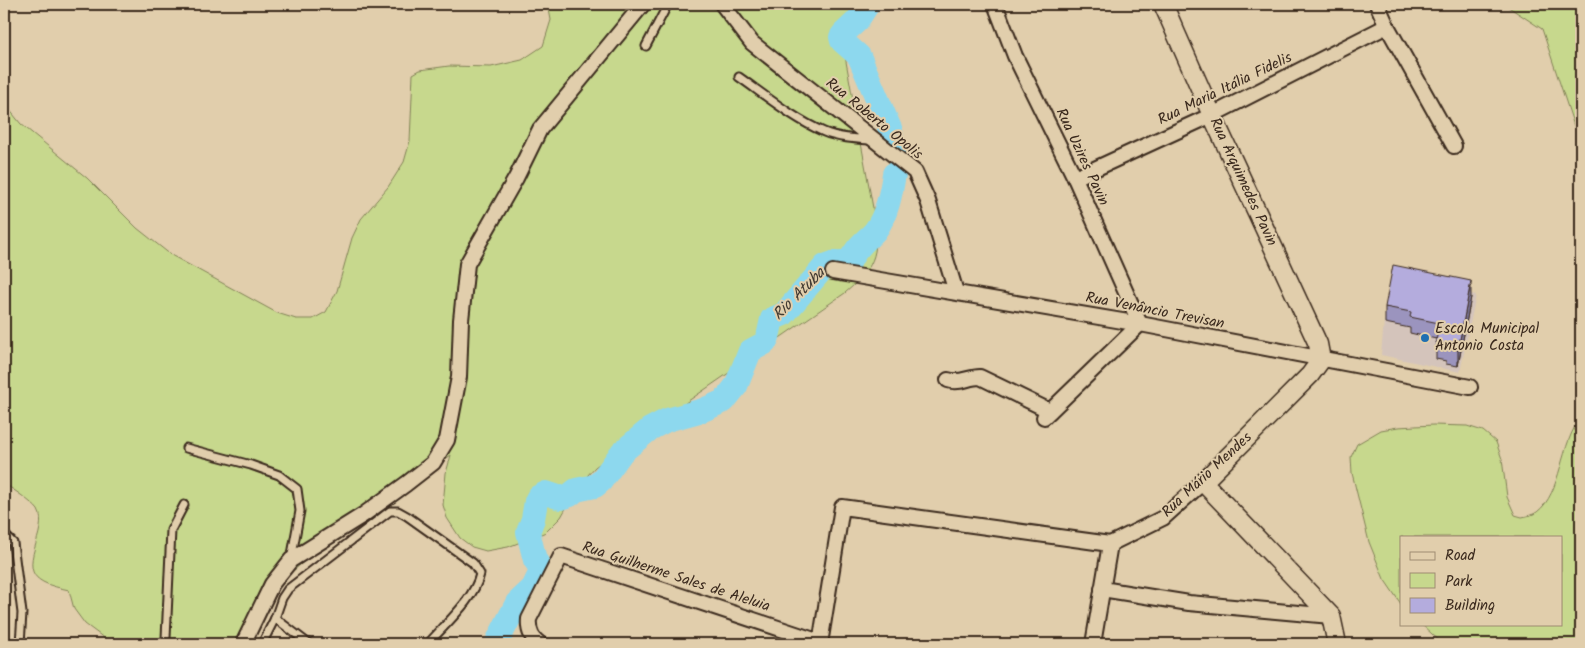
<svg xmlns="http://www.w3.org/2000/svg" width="1585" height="648" font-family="Kalam,sans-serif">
<rect width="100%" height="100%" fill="#e1ceac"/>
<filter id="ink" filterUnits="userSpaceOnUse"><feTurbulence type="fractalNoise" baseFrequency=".02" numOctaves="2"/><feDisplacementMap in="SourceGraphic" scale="10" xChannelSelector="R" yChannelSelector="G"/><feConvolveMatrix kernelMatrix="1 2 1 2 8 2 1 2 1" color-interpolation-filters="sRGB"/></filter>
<g filter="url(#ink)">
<polygon fill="#d4c4bb" points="1393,277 1476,295 1460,372 1381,355 1384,321"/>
<g fill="#c7d88d" stroke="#818156">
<path d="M548,4H873L840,29L873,208C879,251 879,264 845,293L633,439L595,467L580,484L561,517L546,532L508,547L486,551L472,547L460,538L447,518L443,505L446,473L451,455L312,555C300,565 287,575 278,588C266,605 259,625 251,644H112L85,624L74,609L69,590C60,588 50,586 43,582C15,568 50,531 38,510C33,503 12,488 4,484V103L21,124L87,178L137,228L171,255L277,313L296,319H313L326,312L337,291L352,238L361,219L388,187L404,162L410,141L413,74L420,70L449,66L491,67L522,60L543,46L551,20Z"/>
<polygon points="1504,4 1581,4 1581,138 1574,126 1542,29"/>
<path d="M1581,418V644H1443L1421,624H1561V537H1401V604L1384,579L1369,542L1352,473L1351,457L1357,444L1381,430L1398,427L1433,425L1467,426L1483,431L1496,442L1502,459L1507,497L1515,515L1522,517C1527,516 1533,515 1537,512C1562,493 1560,442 1581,418Z"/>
</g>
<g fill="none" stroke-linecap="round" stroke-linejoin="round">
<g stroke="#8dd8ee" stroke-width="24">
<polyline points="868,4 857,21 844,33 841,37 842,41 859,56 891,131 894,150"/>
<path d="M496,644L517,603L533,588L541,571H543L535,560L528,532L533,519L536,501L538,497L546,493L561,498L570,495L576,490L595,486L601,481L622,452L650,429L667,420L703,410L724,401L736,386L750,351L765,343L768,337L772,319L784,314L825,266L833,263L850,261C855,248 866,241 875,231C887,215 891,193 894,174"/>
</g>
<defs>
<g id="service">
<polyline points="646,46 668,4"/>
<path d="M739,77C766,96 794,119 824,132C838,138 856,139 871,140"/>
<polyline points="186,448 251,465 279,475 297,489 300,511 291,560"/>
<polyline points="4,534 13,543 22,613 20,644"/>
<polyline points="275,618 309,644"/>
<polyline points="164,644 166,638 171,530 184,505"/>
<path d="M262,644L275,618L282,598L288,589L390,511H398L407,516L473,563L480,574C474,600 445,624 428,644"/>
</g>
<g id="minor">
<polyline points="722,4 752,43 915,172 928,201 956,292"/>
<polyline points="995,4 1015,56 1075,178 1140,324 1044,417"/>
<polyline points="1377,4 1387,26 1454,146"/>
<polyline points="1075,178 1212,115 1387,26"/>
<polyline points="833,272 1140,324 1470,387"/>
<path d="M948,380C960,384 968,377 980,377L1050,411"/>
<polyline points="1110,544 1163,518 1203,482"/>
<polyline points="1102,589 1189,603 1331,616"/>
<polyline points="243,644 272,584 291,560 363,515 406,484 433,463 447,440 459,377 461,320 467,264 516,178 540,129 643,4"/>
<path d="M540,644C531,638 528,629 529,619L561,556L820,642"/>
<polyline points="820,644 842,507 1110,544"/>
<polyline points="1093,644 1110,544"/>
</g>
<polyline id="tertiary" points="1163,4 1212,115 1318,344 1321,360 1310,375 1203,482 1331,616 1337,644"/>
</defs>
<use href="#service" stroke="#3b2a1e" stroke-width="11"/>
<use href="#minor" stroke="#3b2a1e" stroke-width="18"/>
<use href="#tertiary" stroke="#3b2a1e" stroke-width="21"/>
<use href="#service" stroke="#e1ceac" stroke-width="7"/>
<use href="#minor" stroke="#e1ceac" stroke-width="14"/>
<use href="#tertiary" stroke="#e1ceac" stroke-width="18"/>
</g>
<polygon fill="#9b94be" stroke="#3b2a1e" points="1471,297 1458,366 1446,364 1446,361 1436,359 1436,339 1410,333 1410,328 1385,323 1385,307"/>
<polygon fill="#7e789b" stroke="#3b2a1e" points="1471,281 1471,297 1458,366 1458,350"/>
<polygon fill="#b4acdd" stroke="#3b2a1e" points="1393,265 1471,281 1458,350 1446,348 1447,345 1436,342 1439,323 1410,317 1411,312 1385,307"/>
</g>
<circle fill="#1f6fb2" stroke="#e1ceac" stroke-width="2" cx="1425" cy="338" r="5"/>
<g text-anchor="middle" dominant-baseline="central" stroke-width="4" stroke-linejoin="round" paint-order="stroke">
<g font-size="15" fill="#3b2a1e" stroke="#e1ceac">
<text transform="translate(1225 89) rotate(-26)">Rua Maria Itália Fidelis</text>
<text transform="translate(874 119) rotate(39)">Rua Roberto Opolis</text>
<text transform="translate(1082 157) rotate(65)">Rua Uzires Pavin</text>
<text transform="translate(1243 182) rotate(65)">Rua Arquimedes Pavin</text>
<text transform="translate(1155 311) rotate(11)">Rua Venâncio Trevisan</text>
<text transform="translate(1207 475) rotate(-43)">Rua Mário Mendes</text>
<text transform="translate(676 577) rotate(18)">Rua Guilherme Sales de Aleluia</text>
</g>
<g font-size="15" fill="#3b2a1e" stroke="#e1ceac" text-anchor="start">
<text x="1435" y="329">Escola Municipal<tspan x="1435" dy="17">Antonio Costa</tspan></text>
</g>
<g font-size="16" font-style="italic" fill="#433b33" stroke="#e1ceac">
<text transform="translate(799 294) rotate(-45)">Rio Atuba</text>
</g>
</g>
<rect width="1585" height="648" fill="none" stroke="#e1ceac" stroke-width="20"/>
<rect x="10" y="10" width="1565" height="628" fill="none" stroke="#3b2a1e" stroke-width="2" filter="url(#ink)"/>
<rect x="1400" y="536" width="162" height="90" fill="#e1ceac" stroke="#9f8c73"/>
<rect x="1410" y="552" width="25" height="8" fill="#e1ceac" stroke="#9f8c73"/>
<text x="1445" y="560" font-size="15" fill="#3b2a1e">Road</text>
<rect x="1410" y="573" width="25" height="15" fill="#c7d88d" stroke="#9f8c73"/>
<text x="1445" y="586" font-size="15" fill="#3b2a1e">Park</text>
<rect x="1410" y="598" width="25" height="15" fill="#b4acdd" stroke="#9f8c73"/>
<text x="1445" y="610" font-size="15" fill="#3b2a1e">Building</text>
</svg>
